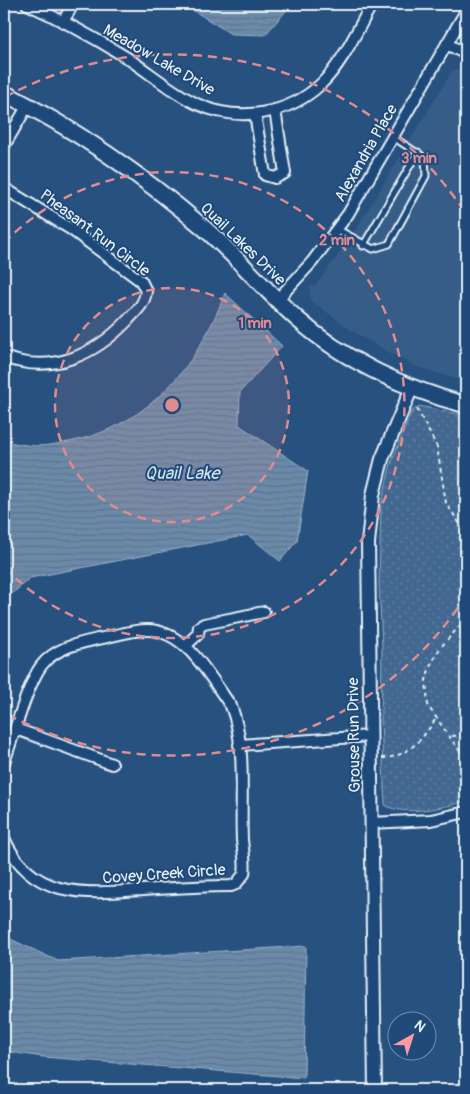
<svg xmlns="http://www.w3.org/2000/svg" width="470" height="1094" font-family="Pangolin,sans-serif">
<defs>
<pattern id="park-dots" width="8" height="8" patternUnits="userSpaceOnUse" patternTransform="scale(1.25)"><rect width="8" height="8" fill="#436891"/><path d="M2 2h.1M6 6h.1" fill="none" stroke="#5e7ea1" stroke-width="1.8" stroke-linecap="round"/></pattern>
<pattern id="water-rules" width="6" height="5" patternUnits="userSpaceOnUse" patternTransform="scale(1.25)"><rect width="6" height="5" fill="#6b8aaa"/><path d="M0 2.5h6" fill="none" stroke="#5e7388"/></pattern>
</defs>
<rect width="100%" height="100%" fill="#27517f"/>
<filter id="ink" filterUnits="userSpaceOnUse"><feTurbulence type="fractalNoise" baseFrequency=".02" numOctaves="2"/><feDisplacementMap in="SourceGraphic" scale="10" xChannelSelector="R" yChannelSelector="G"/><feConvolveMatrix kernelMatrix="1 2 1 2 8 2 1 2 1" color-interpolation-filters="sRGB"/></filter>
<g filter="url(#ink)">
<polygon fill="#355d88" points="463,66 466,67 466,382 419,368 388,352 354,332 310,300 310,286 315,286 350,239 452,71"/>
<path fill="url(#park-dots)" stroke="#96acc4" d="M419,406L466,416V801C446,807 403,817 385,805L381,722L382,647L379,583L381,506L391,463L412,411Z"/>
<g fill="url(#water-rules)" stroke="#9db3c9">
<polygon points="183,4 292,4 265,35 231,34"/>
<path d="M225,293L282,346L240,392L239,425L308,471L297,541L280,561L248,535L30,578L4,601V441C15,443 27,446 38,446C134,440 193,379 225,293Z"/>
<polygon points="4,936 58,961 306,946 304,1078 43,1057 4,1051"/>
</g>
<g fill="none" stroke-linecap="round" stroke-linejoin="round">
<defs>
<g id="service">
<polyline points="337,229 373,249 389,244 426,176 425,158 393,137"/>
<polyline points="363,246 418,152"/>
</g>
<g id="minor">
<path d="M27,4C60,19 93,37 124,56C148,71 171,92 197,104C239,123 288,115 321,84C343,63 357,30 372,4"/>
<polyline points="63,22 73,4"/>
<polyline points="447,44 466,54"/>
<polyline points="255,114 265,175 275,178 285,173 275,110"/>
<polyline points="4,146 28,105"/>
<path d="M4,188L72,230L141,281L146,291C145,304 136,311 128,320C95,355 52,375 4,357"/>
<polyline points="277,300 312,262 348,214 466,11"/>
<polyline points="185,646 198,634 199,627 204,624 264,612"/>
<polyline points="16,729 112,764"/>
<polyline points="239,745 370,736"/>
<path d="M4,762C13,738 27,685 41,666C55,648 76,644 98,639C114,636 130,630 147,630C187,630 210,678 231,706C247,747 240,796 242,840C243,851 246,863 244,874L236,884L231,886C201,886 172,888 143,890C87,894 31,900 4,838"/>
<polyline points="371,823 431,820 466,812"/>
</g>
<polyline id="tertiary" points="375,1090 368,543 373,495 382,459 412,387"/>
<path id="secondary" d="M4,93C77,130 142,175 204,228C236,256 264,289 296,318C343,360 405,389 466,405"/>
</defs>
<use href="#service" stroke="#e8f1f8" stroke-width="9"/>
<use href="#minor" stroke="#e8f1f8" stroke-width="14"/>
<use href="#tertiary" stroke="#e8f1f8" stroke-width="16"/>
<use href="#secondary" stroke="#e8f1f8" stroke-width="19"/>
<g stroke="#e8f1f8" stroke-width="2" stroke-dasharray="4 4" stroke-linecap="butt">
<polyline points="417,409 437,447 446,503 466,533"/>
<polyline points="466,619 440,648 430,666 426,680 428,706 466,760"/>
<polyline points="452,736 466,735"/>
<path d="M382,758C407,758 424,738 436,718"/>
</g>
<use href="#service" stroke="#1f4a7a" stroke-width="5"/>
<use href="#minor" stroke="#1f4a7a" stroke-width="10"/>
<use href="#tertiary" stroke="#1f4a7a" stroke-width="12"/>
<use href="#secondary" stroke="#1f4a7a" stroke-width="15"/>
</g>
</g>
<circle cx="172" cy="405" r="117" fill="#df8c90" fill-opacity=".12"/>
<g fill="none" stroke="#df8c90" stroke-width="2.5" stroke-dasharray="9 6">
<circle cx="172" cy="405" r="117"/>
<path d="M4 243A233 233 0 1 1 4 567"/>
<path d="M466 596A350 350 0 0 1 5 713M5 97A350 350 0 0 1 466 214"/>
</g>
<g text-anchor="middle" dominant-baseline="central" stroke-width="4" stroke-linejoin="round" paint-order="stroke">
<g font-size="16" fill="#e8f1f8" stroke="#1f4a7a">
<text transform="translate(159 60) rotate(30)">Meadow Lake Drive</text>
<text transform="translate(366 153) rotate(-60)">Alexandria Place</text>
<text transform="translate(95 233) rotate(37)">Pheasant Run Circle</text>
<text transform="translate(243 244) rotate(44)">Quail Lakes Drive</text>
<text transform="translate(354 735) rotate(-91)">Grouse Run Drive</text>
<text transform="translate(164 874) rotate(-4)">Covey Creek Circle</text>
</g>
<g font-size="18" font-style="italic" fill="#d5e2ec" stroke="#1f4a7a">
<text x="182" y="473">Quail Lake</text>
</g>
</g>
<circle cx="172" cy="405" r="8" fill="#df8c90" stroke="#1f4a7a" stroke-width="2.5"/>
<g font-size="15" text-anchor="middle" font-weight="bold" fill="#df8c90" stroke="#1f4a7a" stroke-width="4" stroke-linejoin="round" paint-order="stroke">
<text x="419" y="163">3 min</text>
<text x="337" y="245">2 min</text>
<text x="255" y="328">1 min</text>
</g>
<rect width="470" height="1094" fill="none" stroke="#1f4a7a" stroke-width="20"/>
<rect x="10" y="10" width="450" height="1074" fill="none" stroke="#e8f1f8" stroke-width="2" filter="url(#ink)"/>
<g transform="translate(412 1036) rotate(39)"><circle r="24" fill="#1f4a7a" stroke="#6f8dac"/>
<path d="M0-4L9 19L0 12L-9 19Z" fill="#ff9aa2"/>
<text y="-8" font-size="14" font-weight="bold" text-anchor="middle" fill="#e8f1f8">N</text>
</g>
</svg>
